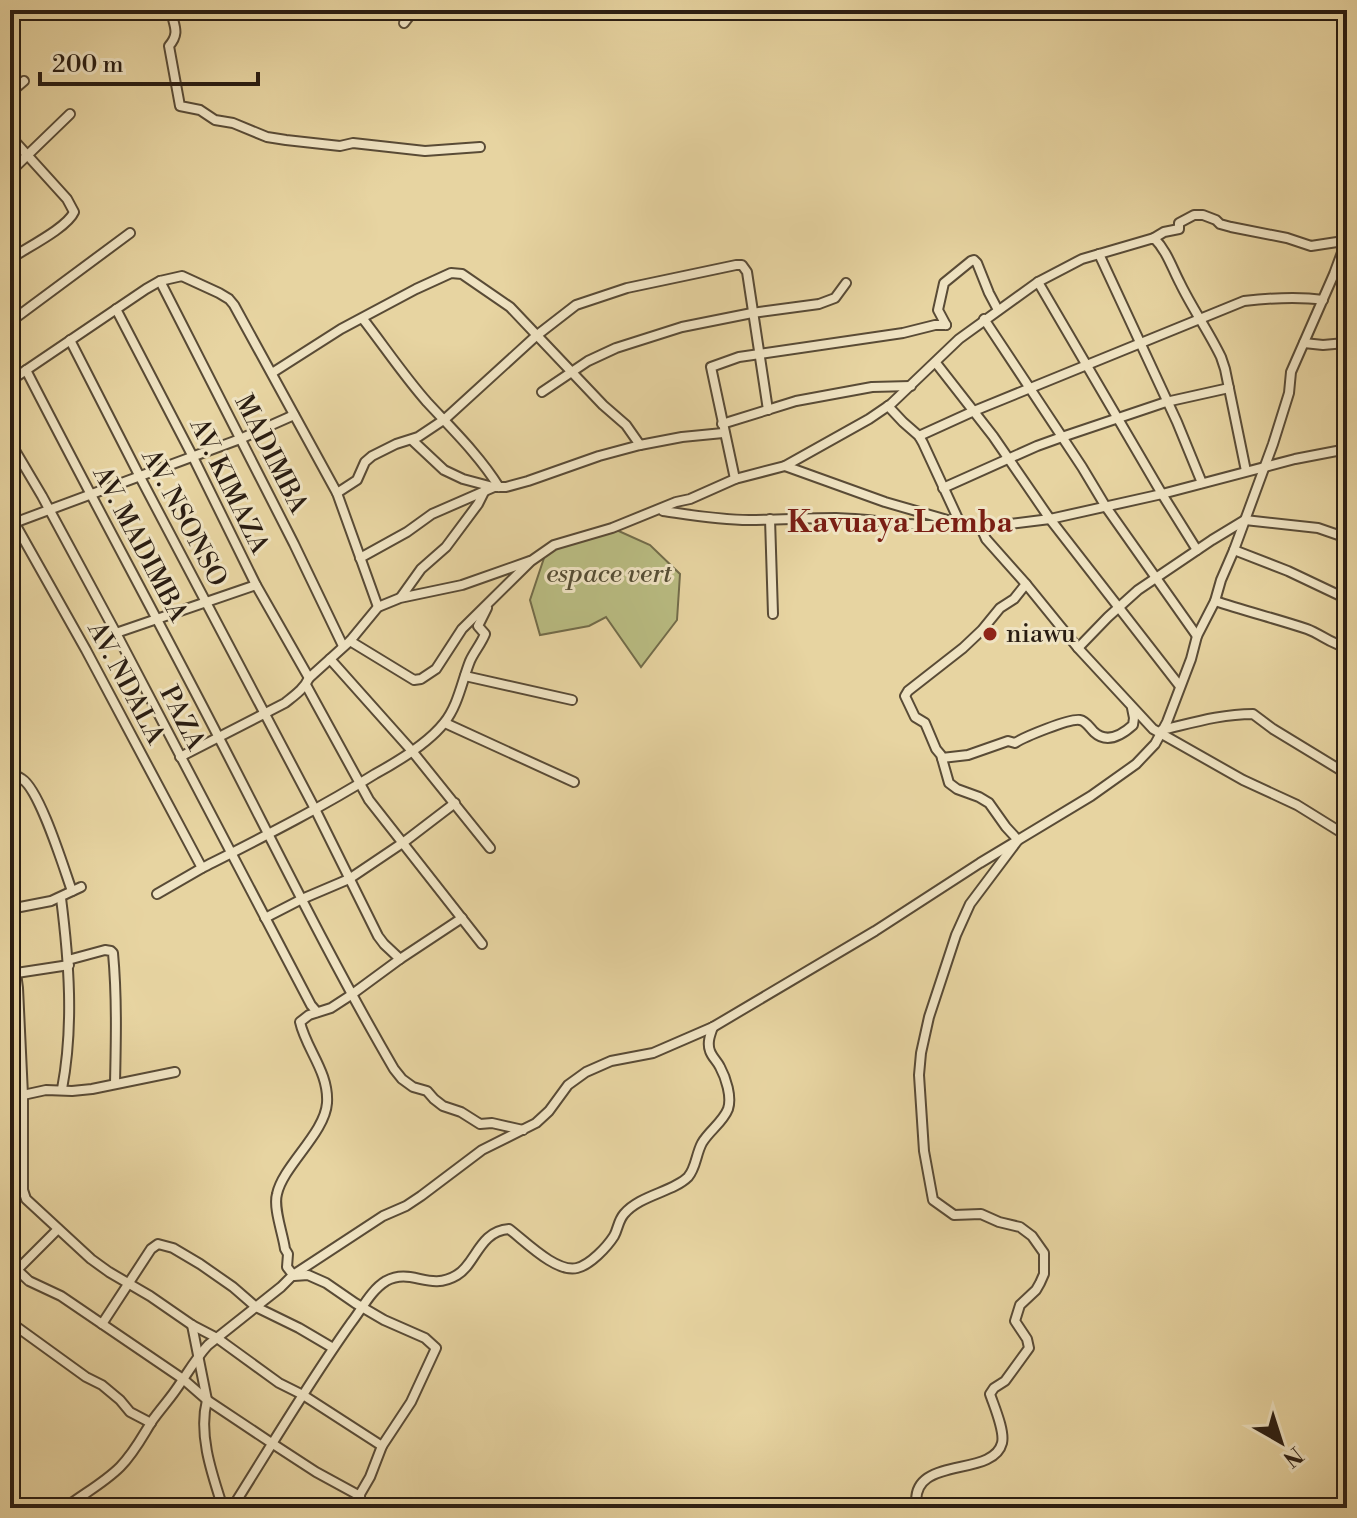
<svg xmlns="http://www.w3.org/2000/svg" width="1357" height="1518" font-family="'Libre Bodoni',serif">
<rect width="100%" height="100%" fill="#e7d4a1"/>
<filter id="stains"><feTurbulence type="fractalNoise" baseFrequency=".0025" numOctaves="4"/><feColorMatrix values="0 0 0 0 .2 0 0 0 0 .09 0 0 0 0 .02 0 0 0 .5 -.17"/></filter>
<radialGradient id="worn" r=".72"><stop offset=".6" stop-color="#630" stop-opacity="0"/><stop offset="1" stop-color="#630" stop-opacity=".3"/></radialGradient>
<polygon fill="#b9bc82" stroke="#726c4a" stroke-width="2" points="612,528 650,545 680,574 677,620 641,667 606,617 589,626 540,635 530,600 547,549"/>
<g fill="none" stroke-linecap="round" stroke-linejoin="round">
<defs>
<g id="minor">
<path d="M171,10C173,25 181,32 169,46L180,106L200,110L215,120L233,123L267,137L286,140L340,146L353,143L425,151L480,147"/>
<polyline points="404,23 414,10"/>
<polyline points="10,93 24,81"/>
<path d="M10,136L67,199L74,212C67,228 26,248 10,259"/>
<polyline points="10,172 70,114"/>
<polyline points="1154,238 1164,232 1179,229 1179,223 1194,215 1203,215 1216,220 1220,224 1231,227 1287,238 1311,246 1337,242 1346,243"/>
<polyline points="1099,254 1177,422 1202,483"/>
<polyline points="160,281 294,544 343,646"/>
<polyline points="1038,282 1162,494 1197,550"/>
<polyline points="116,309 193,457 256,585 309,678"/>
<path d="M363,319C384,346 404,376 427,402C452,429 479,455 499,487"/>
<polyline points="984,319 1082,467 1106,507 1197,636"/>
<polyline points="10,322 130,233"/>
<polyline points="946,325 938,310 944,283 971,261 974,260 977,263 989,293 998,310"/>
<polyline points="70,340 140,477 315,809 378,936 384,944 400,959"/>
<polyline points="1304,343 1323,345 1345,343 1347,345"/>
<polyline points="936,363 993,436 1050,519 1179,685"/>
<path d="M26,370C89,493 155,614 218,736C276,848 331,961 394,1069L402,1079L413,1087L427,1091L434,1099L443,1106L461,1112L480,1124L492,1123L523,1130"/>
<polyline points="272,373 341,329 416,289 451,273 462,274 510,307 603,405 626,425 640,445"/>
<polyline points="10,381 146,289 160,281 182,276 219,293 229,299 234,305 337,493 378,607"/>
<polyline points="542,392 588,361 616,348 682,327 752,313 819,304 835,298 846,283"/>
<polyline points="722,424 796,401 872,387 911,386"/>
<path d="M919,436L974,411L1244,301C1271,298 1297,296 1323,300"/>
<polyline points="412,440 444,470 463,479 493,487"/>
<polyline points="10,442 42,496 116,633 311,1005 317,1012"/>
<polyline points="785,466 885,502 982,530 993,526 1050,519 1162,494 1295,459 1347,449"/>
<polyline points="735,479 711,367 739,357 903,333 935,325 946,325"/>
<polyline points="943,488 1037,446 1062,437 1166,402 1229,388"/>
<polyline points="337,493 357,480 365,462 372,456 396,444 418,437 445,419 536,336 576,305 627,288 736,265 742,265 747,272 768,410"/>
<path d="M663,511C691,515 720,520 749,520C778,520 807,518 836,518C878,519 918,529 960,523L923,443L919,436L903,422L888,406"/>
<polyline points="10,515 86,650 202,868 157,894"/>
<polyline points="770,519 773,614"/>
<polyline points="11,524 240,439 294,415"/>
<polyline points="982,530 986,539 1026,584 1078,648 1153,729 1243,780 1297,805 1347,836"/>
<polyline points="1234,550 1288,571 1347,599"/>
<polyline points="360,558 407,532 432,514 494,487 506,487 528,481 599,456 640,445 682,437 723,433"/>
<polyline points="401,597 421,569 446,547 478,504 485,490"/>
<polyline points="1342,598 1347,575"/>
<path d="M1215,601C1245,611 1277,619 1307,629C1321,634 1332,645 1347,647"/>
<polyline points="116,633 256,585"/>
<path d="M350,641L414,680L421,679L436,669L462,629L531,561L554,545L612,528L676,502L690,499L735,479L785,466L869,419L891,404L959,339L1038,282L1082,259L1154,238C1167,251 1172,268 1180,283C1192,308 1209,332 1221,357L1225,369L1246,471"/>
<polyline points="1078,648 1108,617 1138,590 1212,540 1245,520 1318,528 1347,538"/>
<polyline points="330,659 412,751 490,848"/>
<polyline points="465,676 572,700"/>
<polyline points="306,685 369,800 482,944"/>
<polyline points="1347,712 1347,715"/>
<polyline points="445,723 574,782"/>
<path d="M1162,730C1192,723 1221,714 1253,714L1273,729L1347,774"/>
<path d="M180,757L285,703C295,695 304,689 309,678L350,641L378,607L400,598L462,585L530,561"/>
<path d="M942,758L968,755L1008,741L1015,743C1024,737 1070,718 1080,720C1086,721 1090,728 1094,732C1107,744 1122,735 1133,725L1134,718L1132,708"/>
<path d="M10,776C15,776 18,776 22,779C40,790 64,869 72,891"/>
<polyline points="1339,830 1347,817"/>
<path d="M202,868C261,838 319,809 375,774C397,762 429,742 444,723C458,706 462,681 470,661C474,652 481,644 485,634L478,626L487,608"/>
<path d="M61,898C69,961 74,1026 62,1089"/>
<polyline points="10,909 51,901 81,887"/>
<polyline points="265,918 302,899 349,879 404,842 455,803"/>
<path d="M68,960L105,950L111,951L113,953C117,996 116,1040 115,1083"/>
<polyline points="16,973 18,988 23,1095 23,1190 26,1199 91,1259 109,1272 150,1296 192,1325 217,1338 279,1383 303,1395 382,1446"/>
<polyline points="10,974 69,965"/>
<polyline points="23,1095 46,1090 72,1091 92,1089 175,1072"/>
<polyline points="10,1121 19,1144"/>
<polyline points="10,1263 29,1281 61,1296 183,1379 207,1400 273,1444 316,1472 360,1496"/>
<polyline points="10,1284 17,1270 58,1229"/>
<polyline points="10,1322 86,1377 102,1385 120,1400 130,1412 151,1423"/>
<polyline points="102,1324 151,1249 158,1244 173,1248 200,1264 233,1287 256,1307 299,1328 333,1348"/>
<path d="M192,1325L207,1400C198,1435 212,1474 223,1508"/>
<path d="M65,1508C83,1494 104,1483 120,1467C134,1453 142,1437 152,1421C159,1411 168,1401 175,1391C186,1376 195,1359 208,1345L281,1287L293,1275L383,1216L406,1206L421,1196L482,1150L536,1123L549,1111L568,1085L586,1072L611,1061L653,1053L713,1027L875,931L980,863L1091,796L1136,764L1155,744L1167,722L1191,659L1197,636L1215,601L1221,580L1234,550L1273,444L1289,393L1291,372L1334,274L1347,239"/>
<path d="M232,1508C271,1446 309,1382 351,1323C362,1309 371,1290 386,1281C412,1267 429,1292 457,1275C476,1264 479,1231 509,1229C525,1241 556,1273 577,1268C590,1265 607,1247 614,1236C618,1229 618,1221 624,1214C640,1195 673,1192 688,1177C696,1168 696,1154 702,1143C709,1131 723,1122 728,1109C732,1097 726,1078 720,1067C717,1061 712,1057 710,1051C707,1043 710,1035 713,1027"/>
<path d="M352,1508L370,1477L382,1446L411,1402L436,1348L425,1338L384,1320L355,1303L326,1283L308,1275L294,1276L287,1267L288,1254L285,1249C283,1234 273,1208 277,1194C283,1166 325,1133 327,1103C329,1072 306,1049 300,1022L309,1015L331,1008L351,995L400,959L462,918"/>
<path d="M917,1508C907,1454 993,1479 1002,1443C1005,1431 994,1406 990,1394L994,1388L1005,1381L1029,1348L1027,1339L1015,1321L1020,1305L1036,1290L1040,1283L1044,1274V1253L1032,1236L1020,1227L999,1222L981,1214L954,1215L933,1200L924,1151L919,1075L921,1053L929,1017L956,935L970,904L1018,840L1006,827L989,803L979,797L957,789L949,783L941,755L936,749L925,723L915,717L905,696L908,691L963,648L982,630L1000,608L1014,599L1026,584"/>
</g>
</defs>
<use href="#minor" stroke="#594b36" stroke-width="12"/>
<use href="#minor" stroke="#efe3c2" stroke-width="8"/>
</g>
<circle fill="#8f2418" stroke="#efe3c2" stroke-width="3" cx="990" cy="634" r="8"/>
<g text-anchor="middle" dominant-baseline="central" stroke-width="6" stroke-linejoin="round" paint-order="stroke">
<g font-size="26" fill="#2a1d12" stroke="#efe3c2">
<text transform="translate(271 454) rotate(63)">MADIMBA</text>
<text transform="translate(229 486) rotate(64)">AV. KIMAZA</text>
<text transform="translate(184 518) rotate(62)">AV. NSONSO</text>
<text transform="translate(140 544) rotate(62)">AV. MADIMBA</text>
<text transform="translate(126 683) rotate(62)">AV. NDALA</text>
<text transform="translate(182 718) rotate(63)">PAZA</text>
</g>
<g font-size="26" font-style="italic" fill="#554d34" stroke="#efe3c2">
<text x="609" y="574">espace vert</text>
</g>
<g font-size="26" fill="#2a1d12" stroke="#efe3c2" text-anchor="start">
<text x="1006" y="634">niawu</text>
</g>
<g font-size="30" font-weight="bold" fill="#7a1f14" stroke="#efe3c2">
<text x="900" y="523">Kavuaya Lemba</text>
</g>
</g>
<rect width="1357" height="1518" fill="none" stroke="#e7d4a1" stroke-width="40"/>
<rect x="12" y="12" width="1333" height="1494" fill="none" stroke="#2a1d12" stroke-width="4"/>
<rect x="20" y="20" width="1317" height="1478" fill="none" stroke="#2a1d12" stroke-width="2"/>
<g transform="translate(1281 1442) rotate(141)" stroke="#efe3c2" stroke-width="6" paint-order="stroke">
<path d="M0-6L14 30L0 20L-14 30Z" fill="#2a1d12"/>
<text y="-12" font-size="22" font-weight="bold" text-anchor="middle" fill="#2a1d12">N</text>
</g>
<path d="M40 72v12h218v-12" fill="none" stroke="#2a1d12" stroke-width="4"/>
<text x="52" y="72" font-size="24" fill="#2a1d12" stroke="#efe3c2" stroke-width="6" paint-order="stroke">200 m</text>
<rect width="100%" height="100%" filter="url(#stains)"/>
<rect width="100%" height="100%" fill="url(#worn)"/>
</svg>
